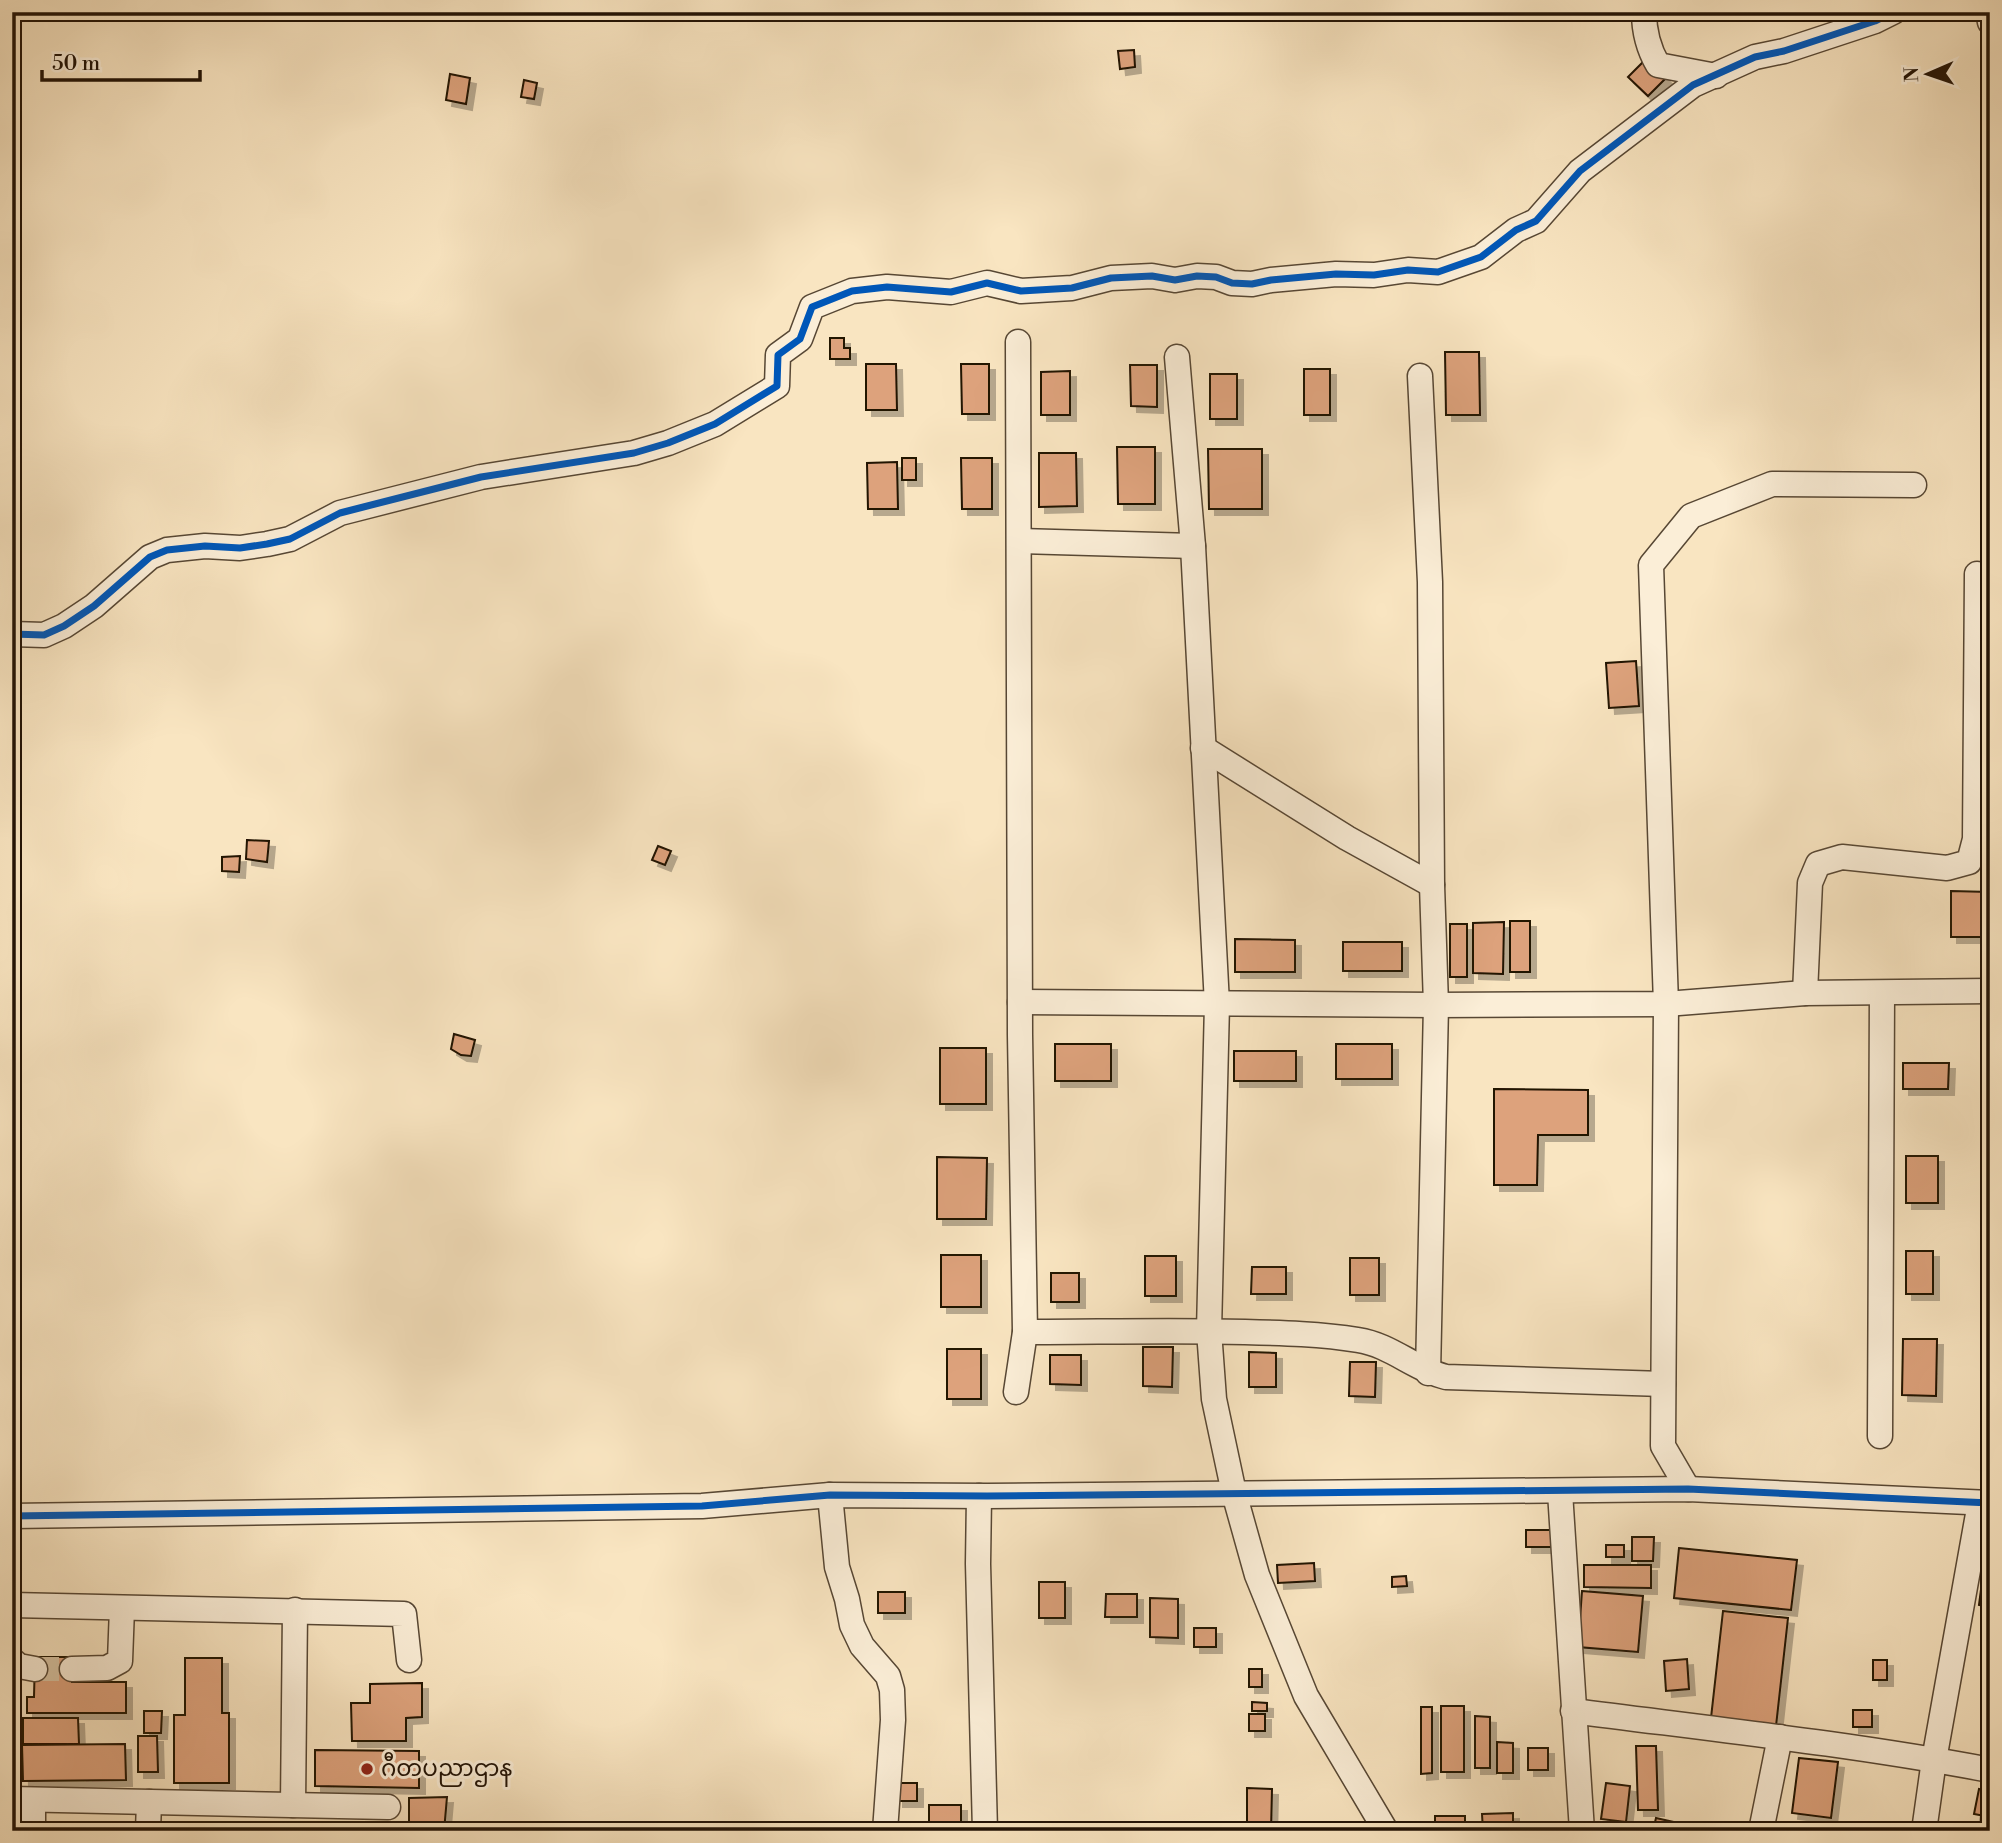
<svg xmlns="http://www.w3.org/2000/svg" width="2002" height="1843" font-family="'Libre Bodoni','Noto Sans Myanmar',serif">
<defs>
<filter id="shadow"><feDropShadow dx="6" dy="6" stdDeviation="0" flood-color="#0004"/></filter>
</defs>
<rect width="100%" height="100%" fill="#f9e5c1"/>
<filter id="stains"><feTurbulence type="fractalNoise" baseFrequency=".00286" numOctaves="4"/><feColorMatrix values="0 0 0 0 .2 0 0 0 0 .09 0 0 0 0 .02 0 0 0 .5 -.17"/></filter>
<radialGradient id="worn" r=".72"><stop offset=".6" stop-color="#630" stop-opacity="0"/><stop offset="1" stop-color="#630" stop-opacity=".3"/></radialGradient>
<g fill="#dda27b" stroke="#211205" stroke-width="2" filter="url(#shadow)">
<polygon points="1134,50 1135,67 1120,69 1118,51"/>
<polygon points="1646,59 1666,78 1648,96 1628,77"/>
<polygon points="450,74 470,78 466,104 446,100"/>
<polygon points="524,80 537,83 534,99 521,97"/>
<polygon points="830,338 844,338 844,348 850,348 850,359 830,359"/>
<polygon points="1445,352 1479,352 1480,415 1446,415"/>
<polygon points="866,364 896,364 897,410 866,410"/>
<polygon points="961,364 989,364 989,414 962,414"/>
<polygon points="1130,365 1157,365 1157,407 1131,406"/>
<rect x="1304" y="369" width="26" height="46"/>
<polygon points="1070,371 1070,415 1041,415 1041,372"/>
<rect x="1210" y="374" width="27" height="45"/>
<polygon points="1117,447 1155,447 1155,504 1118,504"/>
<polygon points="1208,449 1262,449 1262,509 1209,509"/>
<polygon points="1039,453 1076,453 1077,506 1039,507"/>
<rect x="902" y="458" width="14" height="22"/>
<polygon points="961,458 992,458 992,509 962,509"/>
<polygon points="897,462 898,509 868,509 867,463"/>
<polygon points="1636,661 1639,706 1609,708 1606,663"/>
<polygon points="247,840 269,841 267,862 246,859"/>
<polygon points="658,846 671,851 665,865 652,860"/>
<polygon points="240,856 239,872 222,871 222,857"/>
<polygon points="1951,891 1990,892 1990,937 1951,937"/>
<rect x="1510" y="921" width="20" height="51"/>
<polygon points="1504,922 1503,974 1473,973 1473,923"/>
<rect x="1450" y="924" width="17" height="53"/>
<polygon points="1235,939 1295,940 1295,972 1235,972"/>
<rect x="1343" y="942" width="59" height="29"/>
<polygon points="454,1034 475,1040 471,1056 461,1055 451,1049"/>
<rect x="1055" y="1044" width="56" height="37"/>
<rect x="1336" y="1044" width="56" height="35"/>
<rect x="940" y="1048" width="46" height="56"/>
<rect x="1234" y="1051" width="62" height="30"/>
<polygon points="1903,1063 1949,1063 1948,1089 1903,1089"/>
<polygon points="1494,1089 1588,1090 1588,1135 1538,1135 1537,1185 1494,1185"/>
<rect x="1906" y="1156" width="32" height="47"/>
<polygon points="937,1157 987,1158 986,1219 937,1219"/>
<rect x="1906" y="1251" width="27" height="43"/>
<rect x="941" y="1255" width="40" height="52"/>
<rect x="1145" y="1256" width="31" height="40"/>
<rect x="1350" y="1258" width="29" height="37"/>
<polygon points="1252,1267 1286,1267 1286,1294 1251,1294"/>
<rect x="1051" y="1273" width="28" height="29"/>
<polygon points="1903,1339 1937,1339 1936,1396 1902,1395"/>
<polygon points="1143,1347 1173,1347 1172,1387 1143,1386"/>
<rect x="947" y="1349" width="34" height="50"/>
<polygon points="1249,1352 1276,1353 1276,1387 1249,1387"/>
<polygon points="1050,1355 1081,1355 1081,1385 1050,1384"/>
<polygon points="1350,1362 1376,1362 1375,1397 1349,1396"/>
<rect x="1526" y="1530" width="26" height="17"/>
<polygon points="1632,1537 1654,1537 1653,1561 1632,1561"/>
<polygon points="1987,1543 1990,1543 1990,1607 1979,1605"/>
<rect x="1606" y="1545" width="18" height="12"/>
<polygon points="1679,1548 1797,1560 1791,1610 1674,1598"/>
<polygon points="1314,1563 1315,1581 1278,1583 1277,1565"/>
<polygon points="1584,1565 1651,1565 1651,1588 1584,1587"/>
<polygon points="1406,1576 1407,1586 1392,1587 1392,1577"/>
<rect x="1039" y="1582" width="26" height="36"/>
<polygon points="1582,1591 1643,1596 1638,1652 1578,1647"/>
<rect x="878" y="1592" width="27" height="21"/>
<polygon points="1106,1594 1137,1594 1137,1617 1105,1617"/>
<polygon points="1150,1598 1178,1599 1178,1638 1150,1637"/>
<polygon points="1723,1611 1788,1618 1776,1726 1711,1718"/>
<rect x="1194" y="1628" width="22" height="19"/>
<polygon points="35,1657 72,1657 72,1682 126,1682 126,1713 27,1713 27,1697 34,1697"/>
<polygon points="185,1658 222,1658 222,1713 229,1713 229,1783 174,1783 174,1715 185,1715"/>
<polygon points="1687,1659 1689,1689 1666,1691 1664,1661"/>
<rect x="1873" y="1660" width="14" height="20"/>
<rect x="1249" y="1669" width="13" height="18"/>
<polygon points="422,1683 422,1717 406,1718 406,1741 352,1741 351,1703 370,1703 370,1684"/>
<polygon points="1252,1702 1267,1703 1267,1711 1252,1711"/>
<rect x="1441" y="1706" width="23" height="66"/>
<polygon points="1421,1707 1432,1707 1432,1773 1421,1774"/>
<rect x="1853" y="1710" width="19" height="17"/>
<polygon points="144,1711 162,1711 161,1733 144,1733"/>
<rect x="1249" y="1714" width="16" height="17"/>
<polygon points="1475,1716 1490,1717 1490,1768 1475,1768"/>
<polygon points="23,1718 78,1718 79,1744 23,1744"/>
<polygon points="138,1736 157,1736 158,1772 138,1772"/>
<polygon points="1497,1742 1513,1743 1513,1773 1497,1773"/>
<polygon points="125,1744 126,1780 23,1781 22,1745"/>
<polygon points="1636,1746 1656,1746 1658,1810 1638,1810"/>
<rect x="1528" y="1748" width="20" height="22"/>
<polygon points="315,1750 419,1751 419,1788 315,1786"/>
<polygon points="1799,1758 1838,1762 1831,1818 1792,1813"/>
<rect x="897" y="1783" width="20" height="18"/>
<polygon points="1606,1783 1630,1786 1626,1822 1601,1819"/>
<polygon points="1247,1788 1272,1789 1271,1831 1247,1831"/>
<polygon points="1979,1789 1990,1791 1990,1817 1974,1814"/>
<polygon points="447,1797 444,1831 409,1831 409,1798"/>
<rect x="929" y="1805" width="32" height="24"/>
<polygon points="1513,1813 1513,1831 1483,1831 1482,1814"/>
<rect x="1435" y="1816" width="30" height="15"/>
<polygon points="1656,1818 1687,1825 1685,1831 1653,1831"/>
<polygon points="1952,1823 1990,1829 1990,1831 1951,1831"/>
</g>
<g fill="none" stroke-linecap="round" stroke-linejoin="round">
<polyline stroke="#d9c5a5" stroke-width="24" stroke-dasharray="24 12" stroke-linecap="butt" points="35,1669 72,1669"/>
<defs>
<g id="minor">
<path d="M1644,12C1644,32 1648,48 1658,65L1716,76"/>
<polyline points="1988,12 1990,22"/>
<polyline points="1177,357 1193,546 1217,1004 1209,1331 1214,1399 1234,1493 1257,1575 1306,1696 1386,1831"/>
<polyline points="1420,376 1430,582 1432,885 1436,1005 1428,1373"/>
<polyline points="1020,541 1193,546"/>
<polyline points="12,634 44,635 64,626 94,606 150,557 167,550 205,546 240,548 267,544 290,539 340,513 481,477 634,453 668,443 715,424 777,386 778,355 800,339 812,307 852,291 887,287 951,292 987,283 1021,291 1072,288 1111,278 1152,276 1175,280 1197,276 1216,277 1232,283 1252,284 1271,280 1336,274 1374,275 1408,270 1438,272 1481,257 1516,230 1536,221 1580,171 1693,85 1755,57 1784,51 1875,21 1893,12"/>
<polyline points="1203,748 1347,838 1432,885"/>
<polyline points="1805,993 1810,883 1818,864 1842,857 1947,868 1969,862 1975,839 1977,574"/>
<polyline points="1020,1002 1436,1005 1666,1004 1805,993 1990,991"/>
<path d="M1025,1332C1098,1332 1172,1330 1245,1332C1283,1333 1321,1334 1358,1340C1391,1345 1414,1369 1446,1377L1663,1384"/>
<polyline points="1016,1392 1025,1332 1020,1035 1018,342"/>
<polyline points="1880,1436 1882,993"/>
<polyline points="1688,1489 1663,1446 1666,1004 1651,565 1691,516 1772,484 1914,485"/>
<polyline points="1560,1492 1582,1831"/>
<polyline points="830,1495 837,1567 847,1599 852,1625 862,1646 888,1676 892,1690 893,1720 885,1831"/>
<polyline points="979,1496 978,1564 985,1831"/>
<polyline points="12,1516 702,1506 830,1495 987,1496 1688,1489 1990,1503"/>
<polyline points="12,1605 404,1614 409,1660"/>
<polyline points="12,1660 19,1666 35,1669"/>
<polyline points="72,1669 107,1668 120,1661 122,1608"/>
<path d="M1573,1711C1712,1729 1852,1744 1990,1770"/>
<polyline points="12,1799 388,1807"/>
<polyline points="33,1800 33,1831"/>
<polyline points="293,1805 295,1610"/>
<polyline points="148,1831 149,1802"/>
<polyline points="1761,1831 1780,1737"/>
<polyline points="1924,1831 1934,1760 1980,1503"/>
</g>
</defs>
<use href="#minor" stroke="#574734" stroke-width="27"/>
<use href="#minor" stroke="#fbeed7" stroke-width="24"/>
<defs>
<g id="cycleway">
<polyline points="12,634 44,635 64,626 94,606 150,557 167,550 205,546 240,548 267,544 290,539 340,513 481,477 634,453 668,443 715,424 777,386 778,355 800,339 812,307 852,291 887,287 951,292 987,283 1021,291 1072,288 1111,278 1152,276 1175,280 1197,276 1216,277 1232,283 1252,284 1271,280 1336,274 1374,275 1408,270 1438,272 1481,257 1516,230 1536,221 1580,171 1693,85 1755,57 1784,51 1875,21 1893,12"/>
<polyline points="12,1516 702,1506 830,1495 987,1496 1688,1489 1990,1503"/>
</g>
</defs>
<use href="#cycleway" stroke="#fbeed7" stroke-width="11"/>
<use href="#cycleway" stroke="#0057b8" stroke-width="7"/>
</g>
<circle fill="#8f2418" stroke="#fbeed7" stroke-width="2.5" cx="367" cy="1769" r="7"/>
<g text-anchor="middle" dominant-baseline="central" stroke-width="6" stroke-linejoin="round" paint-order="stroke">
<g font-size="23" fill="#211205" stroke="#fbeed7" text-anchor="start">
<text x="381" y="1769">ဂီတပညာဌာန</text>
</g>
</g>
<rect width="2002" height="1843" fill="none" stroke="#f9e5c1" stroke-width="42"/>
<rect x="14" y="14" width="1974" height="1815" fill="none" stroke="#211205" stroke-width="3.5"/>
<rect x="21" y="21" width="1960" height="1801" fill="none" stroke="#211205" stroke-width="2"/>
<g transform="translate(1928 74) rotate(268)" stroke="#fbeed7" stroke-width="5" paint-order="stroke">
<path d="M0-5L12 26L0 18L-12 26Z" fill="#211205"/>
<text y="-10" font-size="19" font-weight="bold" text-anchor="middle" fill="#211205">N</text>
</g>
<path d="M42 70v10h158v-10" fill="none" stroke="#211205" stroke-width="3.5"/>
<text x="52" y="70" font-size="21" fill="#211205" stroke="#fbeed7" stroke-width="5" paint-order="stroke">50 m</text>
<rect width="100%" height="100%" filter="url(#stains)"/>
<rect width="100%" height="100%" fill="url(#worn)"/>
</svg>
